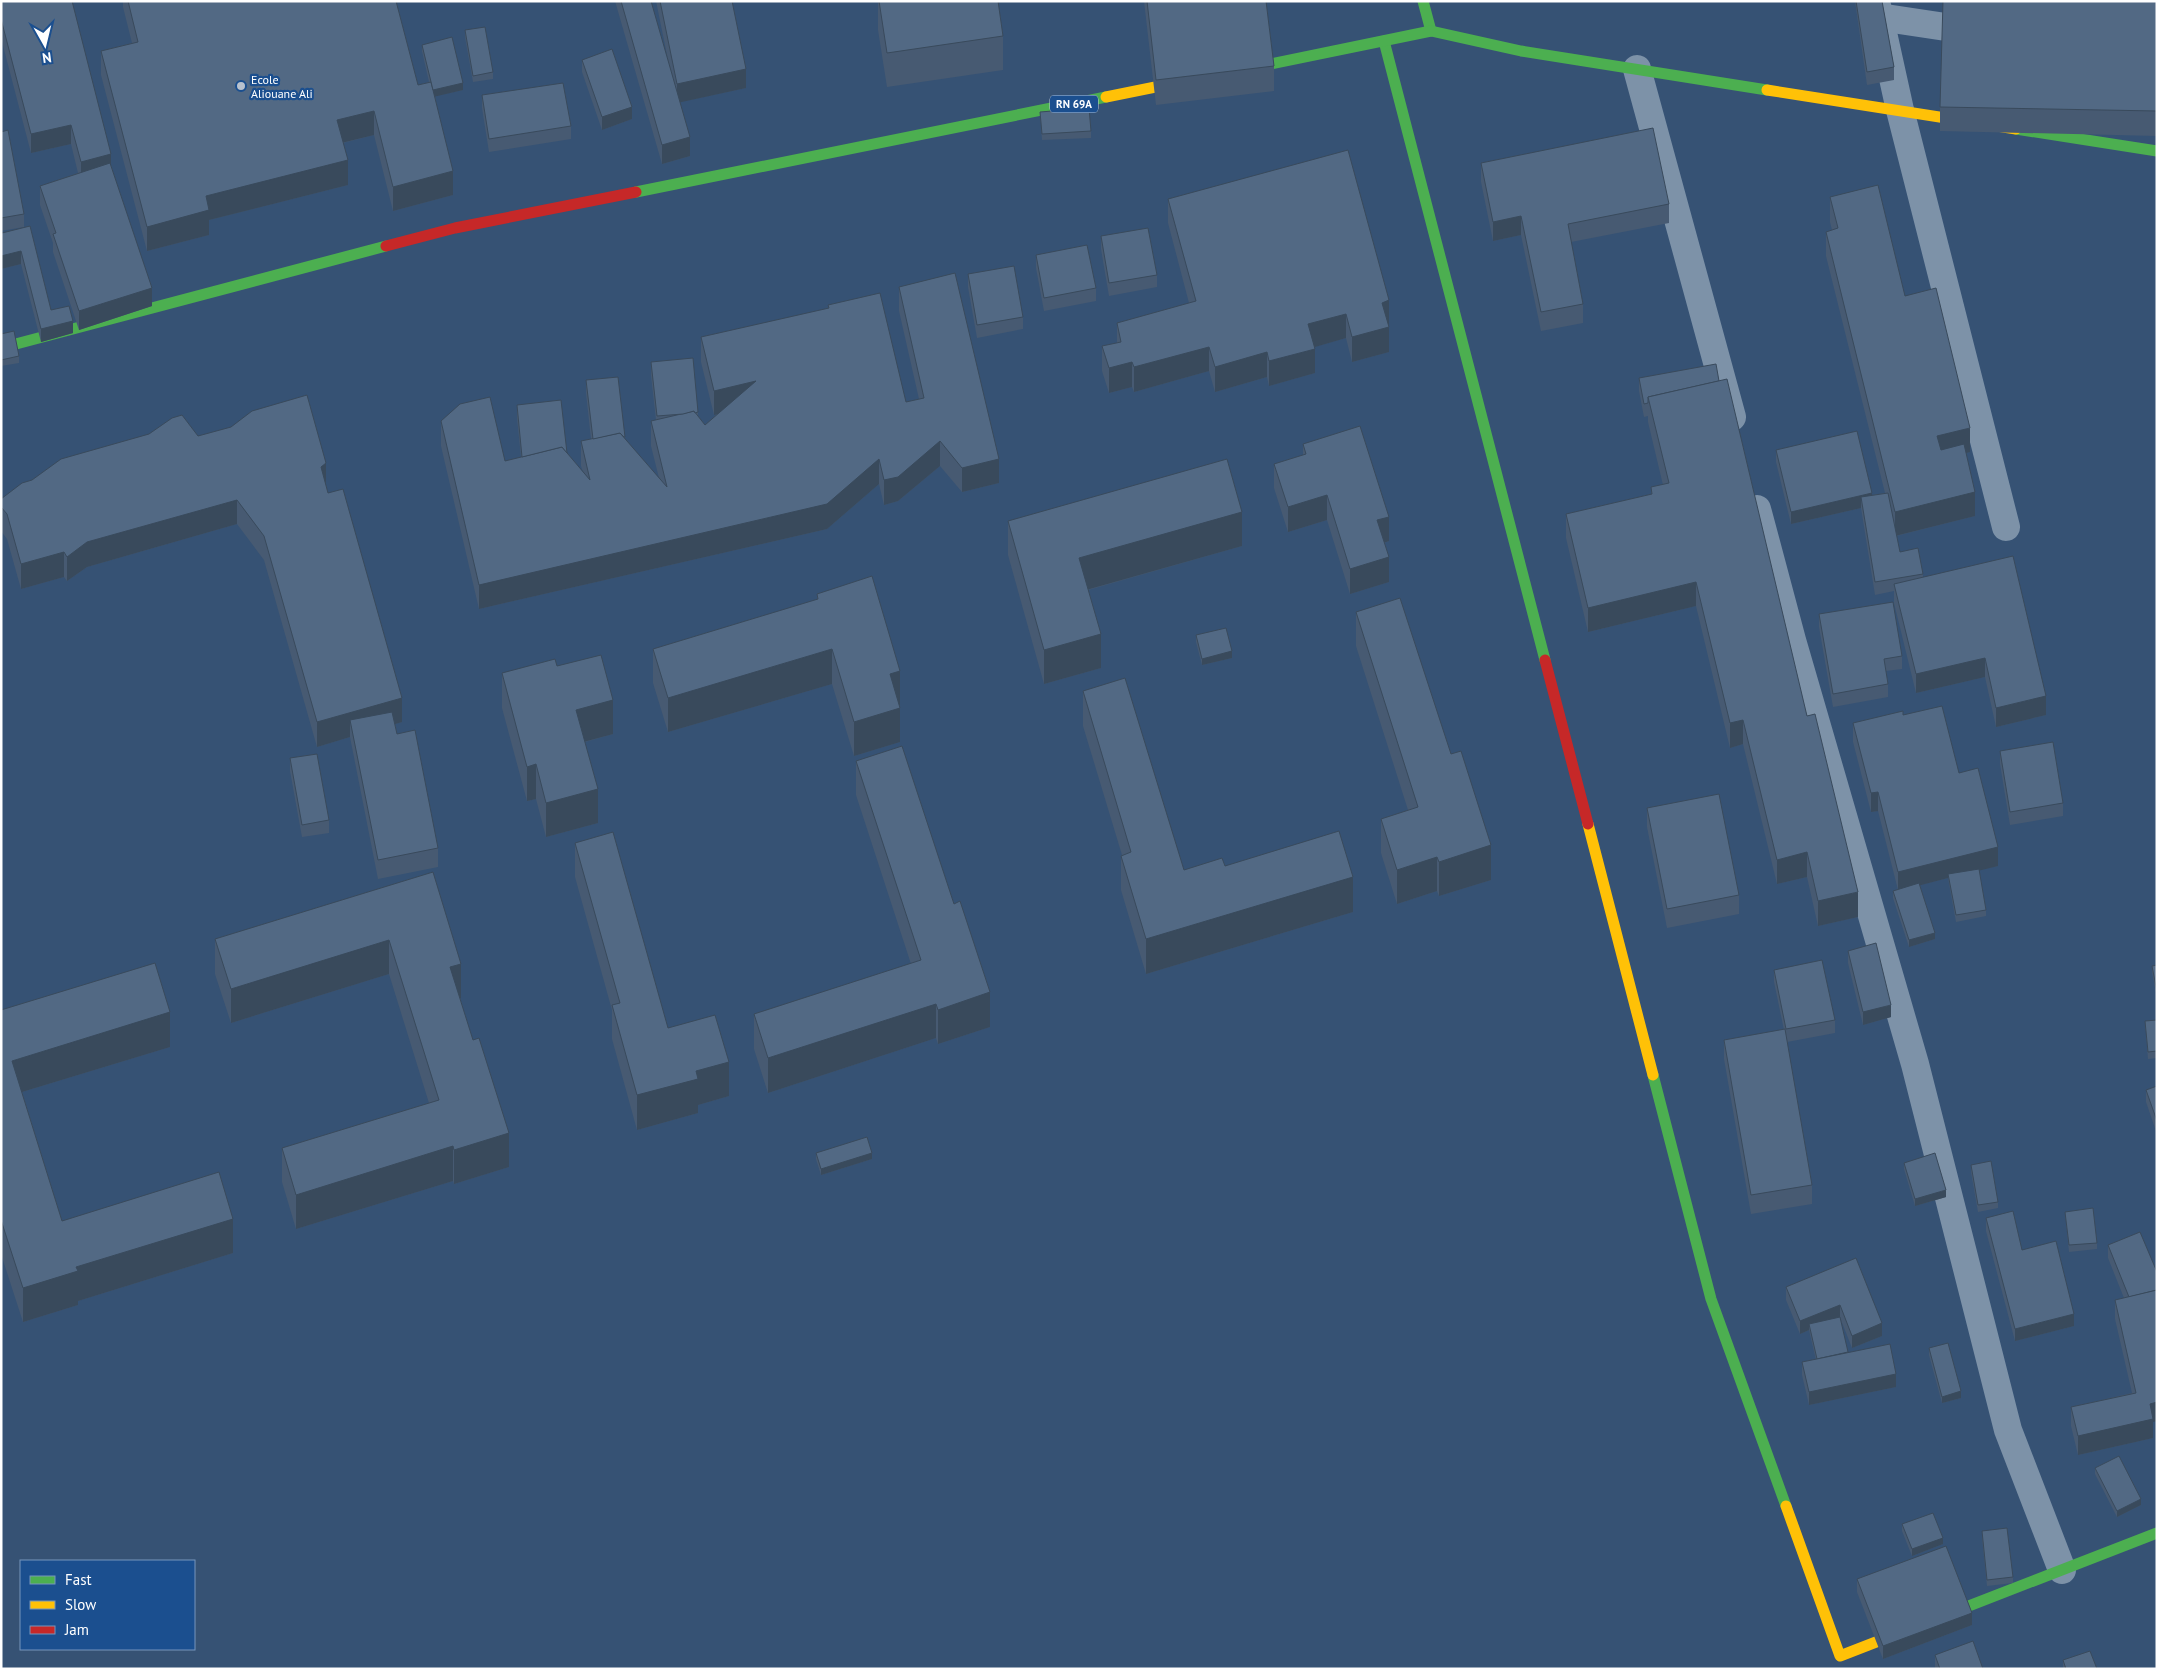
<svg xmlns="http://www.w3.org/2000/svg" width="2158" height="1670" font-family="'PT Sans',sans-serif">
<rect width="100%" height="100%" fill="#365274"/>
<g fill="none" stroke-linecap="round" stroke-linejoin="round">
<g stroke="#7d92a8" stroke-width="28">
<polyline points="1876,1 1900,110 2006,527"/>
<polyline points="1879,17 1979,32"/>
<polyline points="1637,69 1732,417"/>
<polyline points="1757,509 1792,640 1915,1064 2008,1430 2062,1570"/>
</g>
<g stroke="#4caf50" stroke-width="11">
<polyline points="1423,1 1431,31"/>
<polyline points="1384,41 1545,660"/>
<polyline points="1237,71 1431,31 1521,51 1767,90"/>
<polyline points="2016,129 2157,151"/>
<polyline points="636,192 1106,97"/>
<polyline points="1,348 386,246"/>
<polyline points="1653,1075 1711,1299 1786,1506"/>
<polyline points="1925,1623 2157,1533"/>
</g>
<g stroke="#ffc107" stroke-width="11">
<polyline points="1767,90 2016,129"/>
<polyline points="1106,97 1190,80"/>
<polyline points="1588,824 1653,1075"/>
<polyline points="1786,1506 1840,1656 1925,1623"/>
</g>
<g stroke="#c62828" stroke-width="11">
<polyline points="386,246 455,228 636,192"/>
<polyline points="1545,660 1588,824"/>
</g>
</g>
<g fill="#475a72">
<polygon points="1,1 111,165 152,306 79,330 53,252 53,243 40,205 40,186 78,173 71,144 31,153 1,38"/>
<polygon points="123,1 396,1 418,85 429,82 422,51 422,45 463,90 435,96 453,195 393,211 374,135 343,143 348,185 209,220 209,235 147,251 101,75 101,51 132,43 123,7"/>
<polygon points="615,1 651,1 668,60 656,1 732,1 746,88 680,102 690,156 662,164"/>
<polygon points="878,1 998,1 1003,36 1003,70 887,87 878,30"/>
<polygon points="1144,1 1266,1 1274,66 1274,91 1156,105"/>
<polygon points="1855,1 1882,1 1894,67 1894,80 1867,85"/>
<polygon points="2157,1 2157,136 1940,131 1940,107"/>
<polygon points="465,30 493,72 493,79 473,82 465,37"/>
<polygon points="582,60 632,119 602,130 582,72"/>
<polygon points="482,95 571,126 571,139 489,152 482,108"/>
<polygon points="1040,112 1091,131 1091,138 1042,140"/>
<polygon points="1,132 24,214 24,227 1,231 2,233 30,226 51,310 73,333 41,342 21,264 1,269"/>
<polygon points="1481,163 1669,204 1669,223 1571,242 1583,304 1583,323 1541,331 1521,235 1493,241 1481,182"/>
<polygon points="1830,197 1905,296 1970,452 1966,453 1975,516 1896,536 1900,552 1923,574 1923,577 2046,715 1996,727 1985,677 1916,693 1894,603 1894,591 1875,595 1861,508 1791,524 1776,462 1776,450 1872,495 1885,493 1826,256 1826,232 1832,230 1830,222"/>
<polygon points="1168,199 1389,325 1389,352 1352,362 1346,338 1314,347 1315,373 1269,386 1267,377 1215,392 1209,371 1134,392 1132,387 1109,393 1102,371 1102,346 1117,343 1117,323 1189,303 1168,223"/>
<polygon points="1101,236 1157,275 1157,287 1109,296 1101,249"/>
<polygon points="1036,255 1096,288 1096,301 1044,311 1036,268"/>
<polygon points="968,274 1023,317 1023,329 977,338 968,287"/>
<polygon points="899,287 999,483 962,492 940,466 898,501 884,505 879,484 827,529 479,609 441,446 441,421 505,461 521,457 517,418 517,405 567,453 583,472 581,466 581,441 591,439 586,393 586,380 618,377 625,439 659,478 651,446 651,421 656,420 651,375 651,362 698,412 698,416 705,425 717,414 714,415 701,362 701,337 828,309 828,305 906,402 919,399 899,311"/>
<polygon points="1,334 19,356 19,363 1,366"/>
<polygon points="1639,378 1719,381 1807,716 1858,917 1818,926 1807,877 1777,884 1743,744 1730,748 1696,606 1588,632 1566,538 1566,514 1651,494 1651,487 1663,485 1648,422 1648,416 1644,417 1639,391"/>
<polygon points="198,436 326,486 402,722 395,724 397,734 438,848 438,867 378,879 350,737 317,747 264,560 237,524 87,567 67,581 64,577 21,589 7,539 1,531 1,499"/>
<polygon points="1303,444 1389,541 1384,543 1389,582 1350,594 1327,520 1288,532 1274,488 1274,464 1303,455"/>
<polygon points="1008,521 1242,546 1088,590 1101,668 1044,684 1008,555"/>
<polygon points="817,594 900,705 899,705 900,742 854,756 832,684 668,732 653,683 653,649 817,600"/>
<polygon points="1356,612 1491,880 1439,896 1437,891 1397,904 1381,853 1381,819 1408,810 1356,646"/>
<polygon points="1819,614 1902,656 1902,669 1886,671 1888,684 1888,697 1833,707 1819,627"/>
<polygon points="1196,635 1232,658 1202,665 1196,642"/>
<polygon points="557,666 613,734 585,742 598,823 546,837 536,799 527,801 502,708 502,673"/>
<polygon points="1083,691 1184,870 1225,866 1353,912 1146,974 1121,890 1121,856 1122,855 1083,726"/>
<polygon points="1903,715 1959,773 1998,866 1979,870 1986,910 1986,916 1956,922 1948,878 1920,885 1935,939 1909,947 1893,898 1893,891 1898,890 1878,811 1871,812 1853,742 1853,723"/>
<polygon points="2000,751 2063,803 2063,816 2010,825 2000,764"/>
<polygon points="290,758 329,820 329,833 302,837 290,771"/>
<polygon points="856,761 954,904 990,1027 938,1044 936,1038 768,1093 754,1049 754,1014 911,964 856,795"/>
<polygon points="1647,808 1739,895 1739,914 1667,928 1647,827"/>
<polygon points="575,843 668,1028 729,1096 698,1105 698,1113 637,1130 612,1039 612,1010 575,877"/>
<polygon points="433,872 461,998 460,998 509,1167 454,1184 453,1181 296,1229 282,1182 282,1148 429,1103 389,974 231,1023 215,974 215,939"/>
<polygon points="1848,951 1891,1017 1863,1025 1848,963"/>
<polygon points="2157,965 2157,998 2152,972 2152,966"/>
<polygon points="1774,970 1835,1020 1835,1033 1787,1042 1812,1185 1812,1204 1751,1214 1724,1059 1724,1040 1784,1030 1774,982"/>
<polygon points="1,1010 170,1047 22,1092 62,1221 233,1253 78,1301 78,1305 23,1322 1,1254"/>
<polygon points="2157,1020 2157,1058 2148,1059 2145,1021"/>
<polygon points="2157,1086 2157,1134 2146,1102 2146,1090"/>
<polygon points="816,1153 872,1159 821,1175 816,1159"/>
<polygon points="1904,1163 1946,1197 1915,1206 1904,1169"/>
<polygon points="1971,1165 1998,1202 1998,1208 1978,1212 1971,1172"/>
<polygon points="2065,1212 2097,1243 2097,1249 2069,1252"/>
<polygon points="1986,1218 2022,1250 2074,1326 2015,1341 1986,1231"/>
<polygon points="2140,1232 2153,1422 2153,1438 2078,1455 2071,1426 2071,1407 2132,1393 2115,1319 2115,1300 2124,1298 2108,1258 2108,1245"/>
<polygon points="1856,1258 1882,1336 1852,1348 1841,1320 1848,1353 1896,1387 1809,1405 1802,1375 1802,1362 1816,1360 1809,1330 1800,1334 1786,1300 1786,1287"/>
<polygon points="1929,1348 1961,1398 1942,1403 1929,1355"/>
<polygon points="2095,1468 2141,1505 2117,1517 2095,1474"/>
<polygon points="1902,1524 1943,1544 1912,1556 1902,1531"/>
<polygon points="1982,1531 2013,1577 2013,1583 1987,1586 1982,1538"/>
<polygon points="1857,1579 1972,1625 1883,1659 1857,1592"/>
<polygon points="1935,1655 1983,1669 1935,1669"/>
<polygon points="2063,1660 2097,1669 2063,1669"/>
</g>
<g fill="#394a5c">
<polygon points="746,69 746,88 677,103 677,84"/>
<polygon points="463,83 463,90 433,97 433,90"/>
<polygon points="632,107 632,119 602,130 602,117"/>
<polygon points="374,111 374,135 337,144 337,120"/>
<polygon points="71,125 71,144 31,153 31,134"/>
<polygon points="690,137 690,156 662,164 662,145"/>
<polygon points="111,154 111,173 81,181 81,162"/>
<polygon points="348,160 348,185 209,220 209,235 147,251 147,227 206,196"/>
<polygon points="453,171 453,195 393,211 393,187"/>
<polygon points="1521,216 1521,235 1493,241 1493,222"/>
<polygon points="21,251 21,264 1,269 1,256"/>
<polygon points="152,288 152,306 79,330 79,311"/>
<polygon points="1389,300 1389,325 1382,327 1382,303"/>
<polygon points="1346,314 1346,338 1308,349 1308,324"/>
<polygon points="73,321 73,333 41,342 41,329"/>
<polygon points="1389,327 1389,352 1352,362 1352,337"/>
<polygon points="1209,347 1209,371 1134,392 1134,367"/>
<polygon points="1315,349 1315,373 1269,386 1269,361"/>
<polygon points="1267,352 1267,377 1215,392 1215,367"/>
<polygon points="1132,362 1132,387 1109,393 1109,368"/>
<polygon points="756,381 756,405 714,415 714,391"/>
<polygon points="1970,428 1970,452 1937,461 1937,436"/>
<polygon points="940,441 940,466 898,501 884,505 884,480"/>
<polygon points="879,459 879,484 827,529 479,609 479,585"/>
<polygon points="999,459 999,483 962,492 962,468"/>
<polygon points="326,463 326,488 321,467"/>
<polygon points="1975,492 1975,516 1895,536 1895,512"/>
<polygon points="1872,493 1872,506 1861,497 1861,508 1791,524 1791,512"/>
<polygon points="1327,495 1327,520 1288,532 1288,507"/>
<polygon points="237,500 237,524 87,567 67,581 67,557 87,542"/>
<polygon points="1242,512 1242,546 1079,592 1079,558"/>
<polygon points="1389,517 1389,541 1377,545 1377,520"/>
<polygon points="64,552 64,577 21,589 21,564"/>
<polygon points="1389,557 1389,582 1350,594 1350,569"/>
<polygon points="1696,582 1696,606 1588,632 1588,608"/>
<polygon points="1101,634 1101,668 1044,684 1044,650"/>
<polygon points="832,649 832,684 668,732 668,698"/>
<polygon points="1232,651 1232,658 1202,665 1202,659"/>
<polygon points="1985,658 1985,677 1916,693 1916,674"/>
<polygon points="900,671 900,705 890,708 890,674"/>
<polygon points="2046,696 2046,715 1996,727 1996,708"/>
<polygon points="402,698 402,722 354,736 350,720 350,737 317,747 317,722"/>
<polygon points="613,700 613,734 576,744 576,710"/>
<polygon points="900,708 900,742 854,756 854,722"/>
<polygon points="1743,720 1743,744 1730,748 1730,723"/>
<polygon points="536,764 536,799 527,801 527,767"/>
<polygon points="598,789 598,823 546,837 546,803"/>
<polygon points="1878,792 1878,811 1871,812 1871,793"/>
<polygon points="1491,845 1491,880 1439,896 1439,862"/>
<polygon points="1998,847 1998,866 1949,878 1948,874 1948,878 1898,891 1898,872"/>
<polygon points="1807,852 1807,877 1777,884 1777,860"/>
<polygon points="1437,857 1437,891 1397,904 1397,870"/>
<polygon points="1353,877 1353,912 1146,974 1146,939"/>
<polygon points="1858,892 1858,917 1818,926 1818,901"/>
<polygon points="1935,933 1935,939 1909,947 1909,940"/>
<polygon points="389,940 389,974 231,1023 231,989"/>
<polygon points="461,964 461,998 450,1001 450,967"/>
<polygon points="990,992 990,1027 938,1044 938,1010"/>
<polygon points="936,1004 936,1038 768,1093 768,1058"/>
<polygon points="1891,1005 1891,1017 1863,1025 1863,1012"/>
<polygon points="170,1012 170,1047 12,1095 12,1061"/>
<polygon points="729,1062 729,1096 698,1105 698,1113 637,1130 637,1095 696,1071"/>
<polygon points="509,1133 509,1167 454,1184 454,1150"/>
<polygon points="453,1146 453,1181 296,1229 296,1195"/>
<polygon points="872,1153 872,1159 821,1175 821,1169"/>
<polygon points="1946,1190 1946,1197 1915,1206 1915,1199"/>
<polygon points="233,1219 233,1253 78,1301 78,1305 23,1322 23,1288 76,1267"/>
<polygon points="1840,1305 1840,1318 1809,1324 1809,1330 1800,1334 1800,1321"/>
<polygon points="2074,1314 2074,1326 2015,1341 2015,1329"/>
<polygon points="1882,1323 1882,1336 1852,1348 1852,1336"/>
<polygon points="1896,1374 1896,1387 1809,1405 1809,1392"/>
<polygon points="1961,1391 1961,1398 1942,1403 1942,1397"/>
<polygon points="2157,1402 2157,1421 2153,1422 2153,1438 2078,1455 2078,1436 2150,1404"/>
<polygon points="2141,1499 2141,1505 2117,1517 2117,1511"/>
<polygon points="1943,1538 1943,1544 1912,1556 1912,1549"/>
<polygon points="1972,1613 1972,1625 1883,1659 1883,1646"/>
</g>
<g fill="#526984" stroke="#394a5c">
<polygon points="1,1 72,1 111,154 81,162 71,125 31,134 1,19"/>
<polygon points="128,1 396,1 418,85 431,82 453,171 393,187 374,111 337,120 348,160 206,196 209,210 147,227 101,51 138,42"/>
<polygon points="621,1 651,1 690,137 662,145"/>
<polygon points="660,1 732,1 746,69 677,84"/>
<polygon points="879,1 998,1 1003,36 887,53"/>
<polygon points="1147,1 1266,1 1274,66 1156,80"/>
<polygon points="1856,1 1882,1 1894,67 1867,72"/>
<polygon points="1943,1 2157,1 2157,111 1940,107"/>
<polygon points="485,27 493,72 473,76 465,30"/>
<polygon points="452,37 463,83 433,90 422,45"/>
<polygon points="612,49 632,107 602,117 582,60"/>
<polygon points="563,83 571,126 489,139 482,95"/>
<polygon points="1089,108 1091,131 1042,134 1040,112"/>
<polygon points="1653,128 1669,204 1568,224 1583,304 1541,312 1521,216 1493,222 1481,163"/>
<polygon points="8,130 24,214 1,218 1,132"/>
<polygon points="1348,150 1389,300 1382,303 1389,327 1352,337 1346,314 1308,324 1315,349 1269,361 1267,352 1215,367 1209,347 1134,367 1132,362 1109,368 1102,346 1121,342 1117,323 1196,301 1168,199"/>
<polygon points="110,163 152,288 79,311 53,234 56,233 40,186"/>
<polygon points="1878,185 1905,296 1936,288 1970,428 1937,436 1941,450 1964,444 1975,492 1895,512 1826,232 1838,228 1830,197"/>
<polygon points="30,226 51,310 69,306 73,321 41,329 21,251 1,256 1,230 2,233"/>
<polygon points="1148,228 1157,275 1109,283 1101,236"/>
<polygon points="1087,245 1096,288 1044,298 1036,255"/>
<polygon points="1014,266 1023,317 977,325 968,274"/>
<polygon points="955,273 999,459 962,468 940,441 898,477 884,480 879,459 827,504 479,585 441,421 460,404 490,397 505,461 562,447 590,480 581,441 620,433 667,487 651,421 694,411 705,425 756,381 714,391 701,337 829,308 828,305 880,293 906,402 924,398 899,287"/>
<polygon points="14,331 19,356 1,360 1,334"/>
<polygon points="693,358 698,412 695,413 694,411 683,414 657,416 651,362"/>
<polygon points="1716,364 1719,381 1648,397 1648,403 1644,404 1639,378"/>
<polygon points="618,377 625,437 624,437 620,433 593,439 586,380"/>
<polygon points="1727,379 1807,716 1815,714 1858,892 1818,901 1807,852 1777,860 1743,720 1730,723 1696,582 1588,608 1566,514 1652,494 1651,487 1669,483 1648,397"/>
<polygon points="307,395 326,463 321,467 328,493 343,489 402,698 317,722 264,536 237,500 87,542 67,557 64,552 21,564 7,514 1,507 1,499 22,483 32,480 61,459 149,434 172,418 182,415 198,436 231,427 252,411"/>
<polygon points="561,400 567,453 562,447 522,457 517,405"/>
<polygon points="1360,426 1389,517 1377,520 1389,557 1350,569 1327,495 1288,507 1274,464 1306,454 1303,444"/>
<polygon points="1857,431 1872,493 1791,512 1776,450"/>
<polygon points="1227,459 1242,512 1079,558 1101,634 1044,650 1008,521"/>
<polygon points="1888,493 1900,552 1918,548 1923,574 1875,582 1861,497"/>
<polygon points="2013,556 2046,696 1996,708 1985,658 1916,674 1894,584"/>
<polygon points="872,576 900,671 890,674 900,708 854,722 832,649 668,698 653,649 818,599 817,594"/>
<polygon points="1400,598 1451,754 1461,751 1491,845 1439,862 1437,857 1397,870 1381,819 1418,807 1356,612"/>
<polygon points="1893,602 1902,656 1884,659 1888,684 1833,694 1819,614"/>
<polygon points="1226,628 1232,651 1202,659 1196,635"/>
<polygon points="601,655 613,700 576,710 598,789 546,803 536,764 527,767 502,673 555,659 557,666"/>
<polygon points="1125,678 1184,870 1222,858 1225,866 1339,831 1353,877 1146,939 1121,856 1131,852 1083,691"/>
<polygon points="1942,706 1959,773 1978,768 1998,847 1898,872 1878,792 1871,793 1853,723 1903,711 1903,715"/>
<polygon points="392,712 397,734 415,730 438,848 378,860 350,720"/>
<polygon points="2053,742 2063,803 2010,812 2000,751"/>
<polygon points="902,746 954,904 960,901 990,992 938,1010 936,1004 768,1058 754,1014 921,960 856,761"/>
<polygon points="317,754 329,820 302,825 290,758"/>
<polygon points="1719,794 1739,895 1667,909 1647,808"/>
<polygon points="613,832 668,1028 715,1015 729,1062 696,1071 698,1079 637,1095 612,1005 620,1003 575,843"/>
<polygon points="1979,869 1986,910 1956,915 1948,874"/>
<polygon points="433,872 461,964 450,967 473,1040 479,1038 509,1133 454,1150 453,1146 296,1195 282,1148 439,1100 389,940 231,989 215,939"/>
<polygon points="1919,883 1935,933 1909,940 1893,891"/>
<polygon points="1876,943 1891,1005 1863,1012 1848,951"/>
<polygon points="1822,960 1835,1020 1786,1029 1774,970"/>
<polygon points="155,963 170,1012 12,1061 62,1221 219,1172 233,1219 76,1267 78,1271 23,1288 1,1220 1,1010"/>
<polygon points="2157,965 2157,992 2152,966"/>
<polygon points="2157,1020 2157,1051 2148,1052 2145,1021"/>
<polygon points="1785,1029 1812,1185 1751,1195 1724,1040"/>
<polygon points="2157,1086 2157,1121 2146,1090"/>
<polygon points="867,1137 872,1153 821,1169 816,1153"/>
<polygon points="1935,1153 1946,1190 1915,1199 1904,1163"/>
<polygon points="1991,1161 1998,1202 1978,1205 1971,1165"/>
<polygon points="2093,1208 2097,1243 2069,1245 2065,1212"/>
<polygon points="2013,1211 2022,1250 2056,1241 2074,1314 2015,1329 1986,1218"/>
<polygon points="2140,1232 2157,1272 2157,1290 2129,1297 2108,1245"/>
<polygon points="1856,1258 1882,1323 1852,1336 1840,1305 1800,1321 1786,1287"/>
<polygon points="2157,1290 2157,1402 2150,1404 2153,1419 2078,1436 2071,1407 2136,1393 2115,1300"/>
<polygon points="1840,1317 1848,1352 1817,1359 1809,1324"/>
<polygon points="1948,1343 1961,1391 1942,1397 1929,1348"/>
<polygon points="1890,1344 1896,1374 1809,1392 1802,1362"/>
<polygon points="2119,1456 2141,1499 2117,1511 2095,1468"/>
<polygon points="1933,1513 1943,1538 1912,1549 1902,1524"/>
<polygon points="2007,1528 2013,1577 1987,1580 1982,1531"/>
<polygon points="1946,1546 1972,1613 1883,1646 1857,1579"/>
<polygon points="1973,1641 1983,1669 1940,1669 1935,1655"/>
<polygon points="2090,1651 2097,1669 2066,1669 2063,1660"/>
</g>
<circle fill="#b9c2ce" stroke="#1b4f8f" stroke-width="2" cx="241" cy="86" r="5"/>
<g text-anchor="middle" dominant-baseline="central" stroke-width="4.5" stroke-linejoin="round" paint-order="stroke">
<rect fill="#1b4f8f" stroke="#bbcadd" stroke-width="1" x="1050" y="95.5" width="48" height="17" rx="4"/>
<g font-size="11" font-weight="bold" fill="#fff">
<text x="1074" y="104">RN 69A</text>
</g>
<g font-size="12" fill="#fff" stroke="#1b4f8f" text-anchor="start">
<text x="251" y="79">Ecole<tspan x="251" dy="14">Aliouane Ali</tspan></text>
</g>
</g>
<rect width="2158" height="1670" fill="none" stroke="#ffffff" stroke-width="5"/>
<rect x="20" y="1560" width="175" height="90" fill="#1b4f8f" stroke="#7695bc"/>
<rect x="30" y="1576" width="25" height="8" fill="#4caf50" stroke="#7695bc"/>
<text x="65" y="1585" font-size="15" fill="#ffffff">Fast</text>
<rect x="30" y="1601" width="25" height="8" fill="#ffc107" stroke="#7695bc"/>
<text x="65" y="1610" font-size="15" fill="#ffffff">Slow</text>
<rect x="30" y="1626" width="25" height="8" fill="#c62828" stroke="#7695bc"/>
<text x="65" y="1635" font-size="15" fill="#ffffff">Jam</text>
<g transform="translate(45 45) rotate(172)" stroke="#1b4f8f" stroke-width="4" paint-order="stroke">
<path d="M0-4L9 19L0 12L-9 19Z" fill="#ffffff"/>
<text y="-8" font-size="14" font-weight="bold" text-anchor="middle" fill="#ffffff">N</text>
</g>
</svg>
